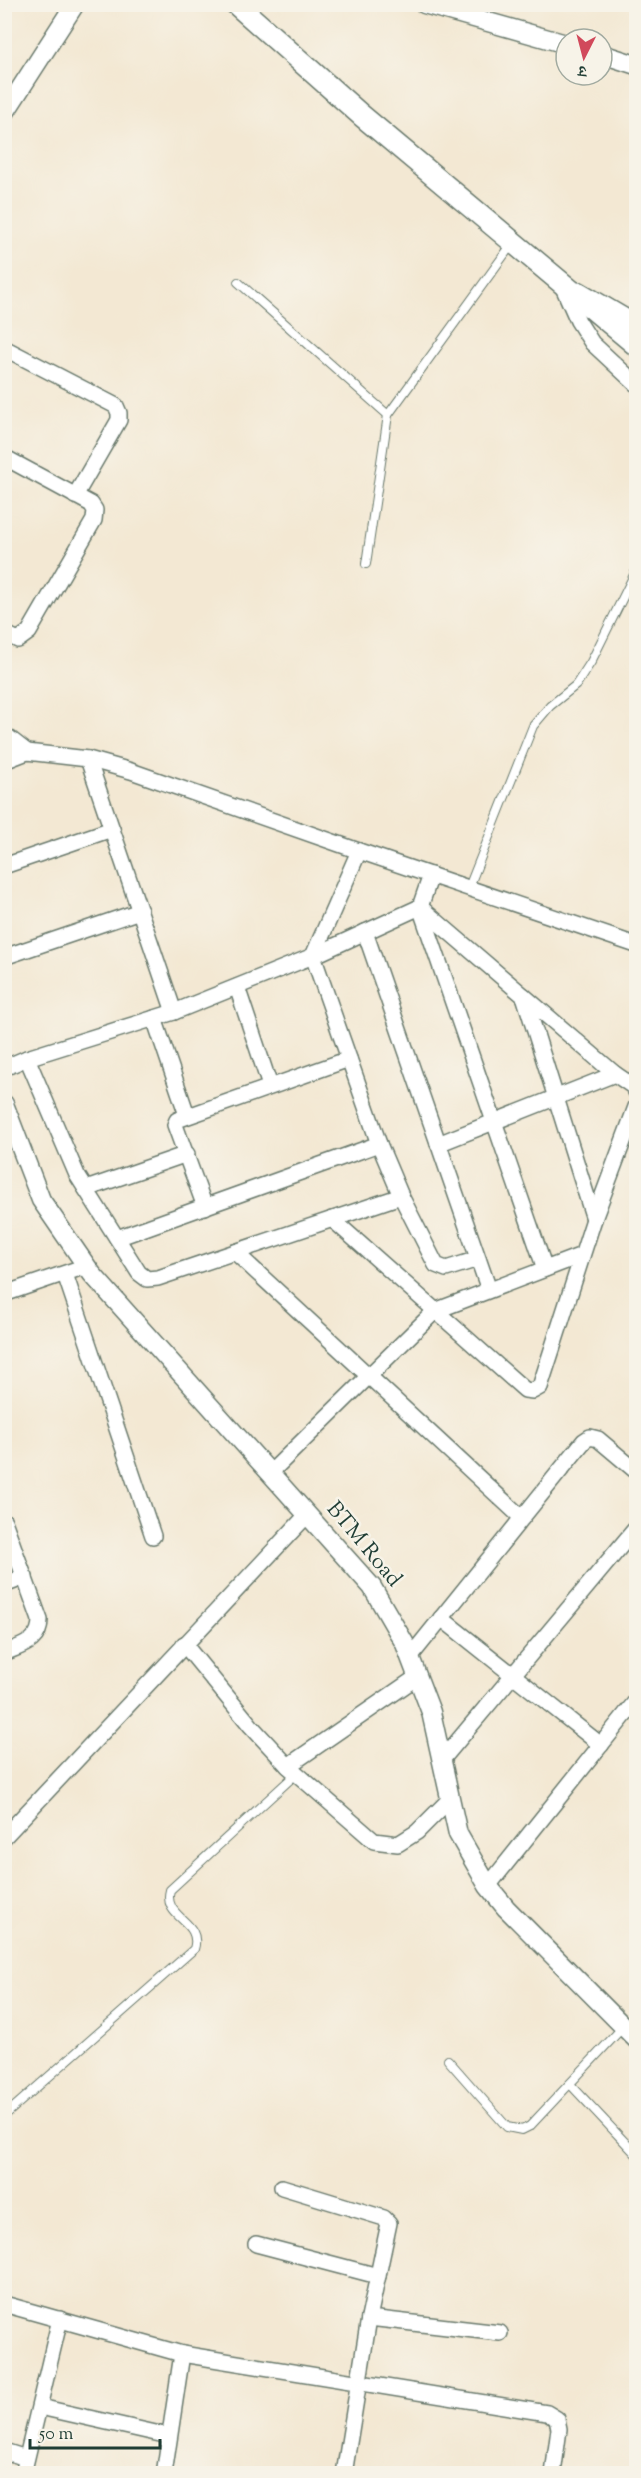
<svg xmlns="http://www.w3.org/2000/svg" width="641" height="2478" font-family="'Sorts Mill Goudy','Noto Serif Devanagari',serif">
<rect width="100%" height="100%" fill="#f7f3e8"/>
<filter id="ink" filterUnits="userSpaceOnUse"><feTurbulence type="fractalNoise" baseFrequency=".0167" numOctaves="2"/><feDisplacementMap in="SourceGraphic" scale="12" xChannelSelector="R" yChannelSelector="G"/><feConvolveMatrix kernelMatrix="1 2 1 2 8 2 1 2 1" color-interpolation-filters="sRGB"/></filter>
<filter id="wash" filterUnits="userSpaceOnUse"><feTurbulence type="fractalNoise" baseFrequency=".008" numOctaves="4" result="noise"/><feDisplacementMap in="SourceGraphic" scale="24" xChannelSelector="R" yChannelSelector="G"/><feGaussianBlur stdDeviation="1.35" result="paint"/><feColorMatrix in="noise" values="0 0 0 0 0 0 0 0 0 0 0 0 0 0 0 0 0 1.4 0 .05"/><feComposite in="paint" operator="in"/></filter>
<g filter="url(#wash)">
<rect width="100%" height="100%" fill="#f3e8d3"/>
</g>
<g filter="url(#ink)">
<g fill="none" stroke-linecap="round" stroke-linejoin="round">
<defs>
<g id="service">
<polyline points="238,282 388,415"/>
<polyline points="366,564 388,415 512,244"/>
<polyline points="469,887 533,726 550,706 576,685 591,662 636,571"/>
<polyline points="448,2060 507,2127 522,2130 530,2126 623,2027"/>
<polyline points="570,2084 636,2154"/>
<path d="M4,2116L194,1949C203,1920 162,1919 170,1890L297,1773"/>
</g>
<g id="minor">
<polyline points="562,285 578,321 592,343 636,384"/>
<polyline points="580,290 636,323"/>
<polyline points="4,348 116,406 119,413 119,420 75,496"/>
<polyline points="4,457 91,504 95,510 94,520 29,632 18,640 4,633"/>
<polyline points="4,734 27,752"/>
<polyline points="88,759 174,1012"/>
<polyline points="4,761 27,752 88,759 131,771 359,851 636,945"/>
<polyline points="359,851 313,956 379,1144 401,1196 436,1265 446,1269 478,1259"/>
<polyline points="4,866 112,829"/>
<polyline points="431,875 420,907 545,1269"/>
<polyline points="420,907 615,1074 634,1087 636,1092"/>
<polyline points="365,932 489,1290"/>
<polyline points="4,957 140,911"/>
<polyline points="237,987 270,1086"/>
<polyline points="524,996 594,1219"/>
<polyline points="154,1018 187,1115"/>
<polyline points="27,1058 77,1175 139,1273 147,1279 158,1278 401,1196"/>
<polyline points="4,1068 27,1058 174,1012 313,956 420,907"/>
<polyline points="438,1144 615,1074"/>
<polyline points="86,1189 187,1154"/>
<polyline points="205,1207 175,1125 177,1120 349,1059"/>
<polyline points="332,1219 525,1390 533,1391 540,1387 594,1219 636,1107"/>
<polyline points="117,1238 379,1144"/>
<polyline points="235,1252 522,1518"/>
<polyline points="65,1274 153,1536"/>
<polyline points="4,1294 86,1266"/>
<polyline points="270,1473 435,1311 582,1255"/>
<path d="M4,1521L40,1620C40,1642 23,1645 4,1653"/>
<polyline points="4,1585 25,1577"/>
<polyline points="441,1618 601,1745"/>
<polyline points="184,1644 251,1726 288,1766 374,1841 398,1844 417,1832 450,1799"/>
<polyline points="410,1657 584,1441 590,1437 598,1439 636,1471"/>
<polyline points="441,1761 636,1528"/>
<polyline points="288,1766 417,1677"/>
<polyline points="4,1837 307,1515"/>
<polyline points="488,1886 636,1701"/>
<polyline points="282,2187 384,2218 389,2223 369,2318 344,2474"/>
<polyline points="256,2244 378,2276"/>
<polyline points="4,2304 182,2354 547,2413 557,2419 559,2429 553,2474"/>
<polyline points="369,2318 500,2333"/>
<polyline points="40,2407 169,2436"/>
<polyline points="4,2451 26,2458"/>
<polyline points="23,2474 60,2319"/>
<polyline points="164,2474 182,2354"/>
</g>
<g id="tertiary">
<polyline points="424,4 566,44"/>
<polyline points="602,54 636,65"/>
<polyline points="4,114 75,4"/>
<polyline points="4,1104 41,1200 92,1274 372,1587 405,1644 431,1712 458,1834 488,1886 506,1908 636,2039"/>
</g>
<polyline id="secondary" points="236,4 361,115 636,345"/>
</defs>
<use href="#service" stroke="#69796c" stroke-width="10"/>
<use href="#minor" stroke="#69796c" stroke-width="18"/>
<use href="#tertiary" stroke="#69796c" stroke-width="21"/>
<use href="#secondary" stroke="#69796c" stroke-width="24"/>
<use href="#service" stroke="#fff" stroke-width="8"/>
<use href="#minor" stroke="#fff" stroke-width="15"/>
<use href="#tertiary" stroke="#fff" stroke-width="18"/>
<use href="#secondary" stroke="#fff" stroke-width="21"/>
</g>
</g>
<g text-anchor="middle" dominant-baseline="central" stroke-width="5" stroke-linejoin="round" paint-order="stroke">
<g font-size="22" fill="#1f3d34" stroke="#f7f3e8">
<text transform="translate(363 1545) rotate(50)">BTM Road</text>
</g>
</g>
<rect width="641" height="2478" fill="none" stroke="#f7f3e8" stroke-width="24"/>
<g transform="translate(584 57) rotate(186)"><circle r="28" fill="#f7f3e8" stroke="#a1aaa0" stroke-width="1.5"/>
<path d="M0-4.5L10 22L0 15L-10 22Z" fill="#d1495b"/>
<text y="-9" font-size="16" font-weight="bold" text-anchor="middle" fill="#1f3d34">उ</text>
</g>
<path d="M30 2439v9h130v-9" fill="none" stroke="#1f3d34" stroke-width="3"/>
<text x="39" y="2439" font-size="18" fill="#1f3d34" stroke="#f7f3e8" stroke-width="4.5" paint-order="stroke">50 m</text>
</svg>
